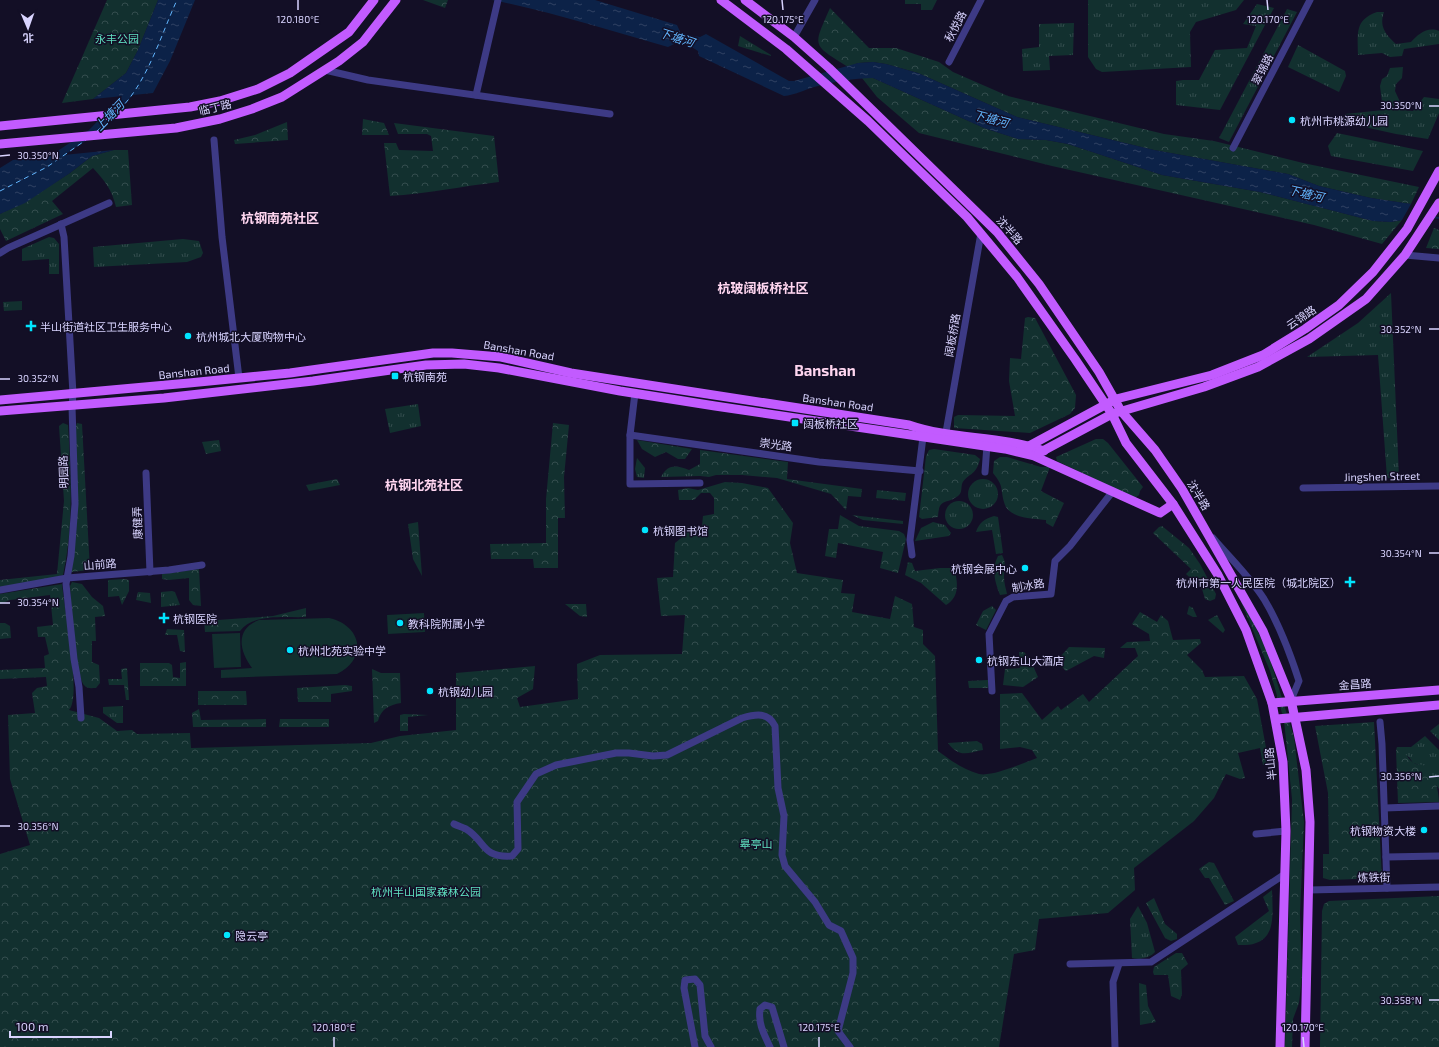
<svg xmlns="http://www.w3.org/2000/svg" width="1439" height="1047" font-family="'Exo 2','Noto Sans SC',sans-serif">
<defs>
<pattern id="grass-tufts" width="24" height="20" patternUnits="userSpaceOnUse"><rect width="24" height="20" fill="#12302f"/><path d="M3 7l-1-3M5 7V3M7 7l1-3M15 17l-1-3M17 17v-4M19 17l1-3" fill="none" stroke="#344d4e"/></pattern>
<pattern id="forest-crowns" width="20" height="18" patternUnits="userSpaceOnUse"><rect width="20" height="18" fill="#12302f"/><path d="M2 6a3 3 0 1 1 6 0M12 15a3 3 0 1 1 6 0" fill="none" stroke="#344d4e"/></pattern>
<pattern id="water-ripples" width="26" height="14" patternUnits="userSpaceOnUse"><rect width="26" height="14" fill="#0c2248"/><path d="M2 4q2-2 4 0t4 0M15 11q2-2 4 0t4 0" fill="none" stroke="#2f4163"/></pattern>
</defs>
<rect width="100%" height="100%" fill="#130f26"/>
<g fill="url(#grass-tufts)">
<polygon points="905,0 937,0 932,10 921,10 921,4 905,4"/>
<polygon points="1088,0 1244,0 1236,10 1196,22 1190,32 1191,67 1102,72 1096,69 1088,57"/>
<polygon points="1257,4 1274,8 1220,110 1176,105 1176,81 1183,80 1199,80 1215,50 1247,48 1256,26 1243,24"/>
<polygon points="1287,9 1297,12 1229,142 1219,138"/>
<path d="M1377,12H1384C1379,26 1385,34 1396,44L1411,42C1418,34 1428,26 1439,31V44L1404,49L1402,56L1390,57L1382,53L1358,55C1358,34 1354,20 1377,12Z"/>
<polygon points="1074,23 1073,55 1049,56 1050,70 1023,71 1022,49 1039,47 1039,24"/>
<polygon points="740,36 771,55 771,56 738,46"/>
<polygon points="1298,45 1345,71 1346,76 1339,92 1288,67"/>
<polygon points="1403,67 1402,78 1396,84 1395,91 1401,104 1401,110 1413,111 1424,97 1439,99 1439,113 1428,139 1396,134 1342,122 1345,114 1383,110 1380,86 1382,79 1387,76 1390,68"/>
<polygon points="1337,133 1423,151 1413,171 1331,156 1328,146"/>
<polygon points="49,237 54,238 59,244 59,274 49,274 49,259 22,261 22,249"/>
<polygon points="183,239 199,241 203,253 201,257 187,262 94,267 93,247"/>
<polygon points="1391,293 1399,477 1387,478 1378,355 1307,357 1358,323"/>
<polygon points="22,301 22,310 4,311 3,302"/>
<polygon points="418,404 421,426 390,433 385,409"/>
<polygon points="637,458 645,468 644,478 637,477 635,469"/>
<path d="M700,464V476L661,477C668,464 676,465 689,470Z"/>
<circle cx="983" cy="494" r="15"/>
<circle cx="959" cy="515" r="14"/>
<path d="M994,516L998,517L1003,553L996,554L992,530L976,532C979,523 984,519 994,516Z"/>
<polygon points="933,522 945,525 951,533 949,536 915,541 921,528"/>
<polygon points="172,591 175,592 180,605 161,607 161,592"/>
<polygon points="138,592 150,593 151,603 136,600"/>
<polygon points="1217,615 1225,630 1223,633 1208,620"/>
<polygon points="123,706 123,723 117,723 103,713 103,707"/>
<polygon points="1439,724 1439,740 1430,731"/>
<path d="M1425,736L1439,750V789C1428,776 1433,768 1413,763L1409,757L1396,750L1397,747H1411Z"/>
<path d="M1138,906L1147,923L1155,952C1150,958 1139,960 1132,958L1130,919Z"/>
</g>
<g fill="url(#forest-crowns)">
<polygon points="107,0 158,0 138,50 126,73 93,99 62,103"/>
<polygon points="423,0 448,0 445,8"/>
<path d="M830,8L869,48H896L939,62L953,72L1008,96L1164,134L1214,141L1303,163L1419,187L1411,204L1371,198L1319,186L1288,174L1154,150L1017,117L918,73L886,64L873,62L858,63L848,67C811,44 813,47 830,8Z"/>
<polygon points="862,78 873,78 984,128 1018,139 1046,140 1068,144 1162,175 1260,192 1373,221 1391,222 1402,220 1382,244 1314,225 1052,166 919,133 877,97"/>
<polygon points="363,119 384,123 389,135 362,135"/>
<polygon points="287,122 288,140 235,144 234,140 255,135"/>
<path d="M394,123L494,136L499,182C463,186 426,194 390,196L384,143H396L399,150L433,151L431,136L427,134H398Z"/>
<path d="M114,150H128L132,205L116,207C112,190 105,181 93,168L52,201L63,214L6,241L0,229V214L25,202L70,173L92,156Z"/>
<polygon points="1434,228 1439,230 1439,249 1426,248"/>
<polygon points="1028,317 1035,318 1076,395 1075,408 1070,414 1030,433 954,428 954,417 958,415 1015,416 1009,381 1010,358 1021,359 1025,318"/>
<path d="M63,423L68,425C71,476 74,525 63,575L53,578L0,587V580L57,574L64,501L59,426Z"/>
<polygon points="77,423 82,424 90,570 71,572 75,428"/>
<polygon points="553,423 569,425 564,477 565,518 558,518 558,568 534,568 533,559 491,559 490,544 546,543 546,499"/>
<polygon points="1096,439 1103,439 1108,443 1143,487 1140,491 1139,495 1135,498 1057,461 1056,457"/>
<polygon points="219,440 221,451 206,454 202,442"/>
<polygon points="637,440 692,449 685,459 678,459 666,452 655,457 642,449"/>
<path d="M934,449L975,455L980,459C976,477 967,473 962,484C961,489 962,493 958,496C946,505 939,497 938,517L922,519L919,517L926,456L929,450Z"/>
<polygon points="700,450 788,462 787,479 862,489 861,497 848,496 846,510 831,494 777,478 742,475 716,475 709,477 700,476"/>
<path d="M1000,457H1007L1041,467H1050L1041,491L1064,503L1053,527L1046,523V520C1032,518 1008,519 1004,502C1000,486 1004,487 993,473L994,461Z"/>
<polygon points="337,479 340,485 309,491 306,485"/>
<path d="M725,482L742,483L768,488L793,523L790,543L797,573L843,580L841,593L855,594L852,612L890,619L895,596L912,604L914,627L923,630V644L935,656L938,751C950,760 964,770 979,774C993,777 1023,763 1037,758L1032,750L1020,747L1000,749V694L1022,693L1042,720L1058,706L1061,710L1083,694L1089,702L1138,656L1135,648H1120L1127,642L1150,641L1149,634L1132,624L1140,612L1157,622L1161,615L1168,621L1173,640L1200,639L1201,643L1187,655L1202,670L1205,677L1244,676L1257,699L1269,764L1263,765L1260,748L1238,753L1245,778L1240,779L1226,774L1214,798L1194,821L1134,868L1135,890L1108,913L1039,919L1035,950L1014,954L999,1047H0V854L30,845L10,779L8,715L35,713L32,693L37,688L47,686L46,677L0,679V670L45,668L44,656L49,654L45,637H38L37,627L53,625L50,595L10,600L0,604V594L62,584C64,607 82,696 69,710L99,718L117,731L132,730L137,734L190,733L191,748L371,743L400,736L456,730V673L535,666L533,689L517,698L520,707L578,699L577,664L600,655L682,654L685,615L661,616L657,578L673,577L675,543L685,535V527L702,526L703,516L714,514V498L710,493H701L694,500H679L678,490L688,488L698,490Z"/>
<polygon points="877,490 906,493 905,501 876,498"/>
<polygon points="840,515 859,526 899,531 904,534 906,539 898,573 880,568 883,552 838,543 836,558 825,556 829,529 838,529"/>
<polygon points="852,515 903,521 903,524 863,520"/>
<polygon points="418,522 422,576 413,559 408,524"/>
<polygon points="1162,526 1189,548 1200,564 1216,594 1215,599 1210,601 1205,599 1202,589 1186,574 1191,569 1153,533 1159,527"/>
<path d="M1002,555C1007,564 1004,569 1004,577C1004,583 1006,589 1007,594L1000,595C995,582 991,569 998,556Z"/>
<path d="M908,562L912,563L915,571L940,568H954C958,582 960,597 946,605L921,583L905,575Z"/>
<polygon points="199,569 201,606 193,605 189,600 189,578 169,580 162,579 162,574"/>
<polygon points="124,579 129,580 129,591 122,605 119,596 108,597 108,580"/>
<path d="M72,582L82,584L92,597L103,606L105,616L95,617L96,641H92V662L99,665L100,683L96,688C92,688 88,689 85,686C75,678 71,602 70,586Z"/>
<polygon points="1241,597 1268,653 1294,737 1300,789 1304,822 1300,914 1302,977 1299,1003 1293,1019 1292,1047 1285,1047 1292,799 1284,720 1270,671 1241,602"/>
<polygon points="565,604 586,604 587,617 580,616"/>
<polygon points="992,606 996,610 986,630 976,625 983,611"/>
<polygon points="1189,606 1193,608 1197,617 1193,617 1187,614"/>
<path d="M306,608V617C284,618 254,613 240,631L205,632L204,621L273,616Z"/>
<polygon points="0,623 5,623 10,626 11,638 0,639"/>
<polygon points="167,629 184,630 185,652 180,651 177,635 165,635"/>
<polygon points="1069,647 1105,648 1104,658 1094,656 1066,671 1061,666 1060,657"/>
<polygon points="1019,652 1024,652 1030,659 1038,677 1023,687 1003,685 1005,669 1020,668"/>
<polygon points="186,662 186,686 140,686 140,663 169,663 172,665 173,677 180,678 180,663"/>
<polygon points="127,668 129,700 126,700 124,685 109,685 108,679 122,679 121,669"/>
<path d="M372,669L381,673H400L401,703C389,705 381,709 378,721L374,723Z"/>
<polygon points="988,680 988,688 969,688 968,681"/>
<polygon points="345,685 352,686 352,691 331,694 331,702 298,702 297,688"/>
<polygon points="198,691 246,691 247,705 198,705"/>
<polygon points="199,709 201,720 266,719 266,727 193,727 192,713"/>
<polygon points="404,714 428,715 408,717 408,731 400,731 400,715"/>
<polygon points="280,719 329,719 329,727 279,727"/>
<polygon points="1374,722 1382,878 1330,880 1323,878 1323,854 1329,854 1328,793 1315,726"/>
<path d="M977,741L982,744L983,750C967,753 959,758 948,743Z"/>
<path d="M1396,750C1410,754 1405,757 1414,763C1416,765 1420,764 1423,765C1434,770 1439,791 1439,802L1398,803Z"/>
<polygon points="1209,862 1214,863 1234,901 1225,905 1209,878 1205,878 1199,869"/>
<path d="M1272,890C1273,919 1277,947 1238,945L1235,937L1269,911L1263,897Z"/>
<polygon points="1439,896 1439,1047 1320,1047 1322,911 1324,904 1329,901"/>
<polygon points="1154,898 1165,924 1177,934 1177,939 1171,941 1165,938 1146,903"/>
<polygon points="1176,953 1182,953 1188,964 1181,970 1182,994 1180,1000 1171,996 1168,975 1154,975 1153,972 1154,967"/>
<polygon points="1139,983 1146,985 1148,1006 1156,1022 1140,1025"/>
</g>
<g fill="#12302f">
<polygon points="424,613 425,632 388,634 387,615"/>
<path d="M329,618C361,625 369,658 337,674L221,678V670L252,668C239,651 235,629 259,620Z"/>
<polygon points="240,633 241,667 214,668 212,634"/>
</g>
<g fill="url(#water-ripples)">
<polygon points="158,0 195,0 170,61 153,93 93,99 126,73 138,50"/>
<path d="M492,0H595L677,25L681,34L700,37L706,34L789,81H794L858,63L873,62L886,64L918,73L1017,117L1154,150L1288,174L1319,186L1371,198L1411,204L1402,220L1391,222L1373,221L1260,192L1162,175L1068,144L1046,140L1018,139L984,128L873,78C854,78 833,82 814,87C804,90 795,95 784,96L699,56L698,51L687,44L676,43L668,47C610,31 552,12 492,0Z"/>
<polygon points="114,150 92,156 70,173 25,203 0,214 0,168 13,160"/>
</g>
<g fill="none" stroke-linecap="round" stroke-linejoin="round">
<polyline stroke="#0c2248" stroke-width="2" points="1432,217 1439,218"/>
<polyline stroke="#0c2248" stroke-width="7" points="49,161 91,133 134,89"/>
<g stroke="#62b6ff" stroke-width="1" stroke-dasharray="5 4" stroke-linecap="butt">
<path d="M119,110C147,83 161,35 177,0"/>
<polyline points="97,131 110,120"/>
<polyline points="0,191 47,167 86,140"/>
</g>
<g stroke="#3d3a85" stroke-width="7">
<polyline points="794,37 815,0"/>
<polyline points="949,62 981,0"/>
<polyline points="325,70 368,80 610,114"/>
<polyline points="476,95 498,0"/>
<polyline points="214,140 222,237 239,378"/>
<polyline points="1233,148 1310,0"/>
<polyline points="61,224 64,237 73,394 72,406 75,504 71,556 66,584 74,659 79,687 81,718"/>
<polyline points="0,253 8,248 109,203"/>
<polyline points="1405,255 1439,258"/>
<polyline points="635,393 630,435 630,484 700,483"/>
<polyline points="630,435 819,462 920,471"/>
<polyline points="945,438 981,233"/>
<polyline points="985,472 987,445"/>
<polyline points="146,473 150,572"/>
<polyline points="1303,488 1439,486"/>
<path d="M1213,538C1230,558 1250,577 1264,599C1279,624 1290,653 1299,681L1291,700"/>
<polyline points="912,555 910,540 923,437"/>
<polyline points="0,590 67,578 169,570 202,565"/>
<polyline points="992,691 989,634 1006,601 1013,597 1051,594 1055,561 1070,546 1113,491"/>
<polyline points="1380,722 1382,744 1387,888"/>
<polyline points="1385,808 1439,806"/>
<path d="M454,824C458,826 462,827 466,829C486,841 481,858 512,856L518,849L517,802L536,774L556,765L616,753H629L653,756L667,755L742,718C756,714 768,712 775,726L778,788L784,816L782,855L785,866L815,902L829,925L841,931L853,958V973L838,1031L850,1047"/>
<polyline points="1256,834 1286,831"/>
<polyline points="1386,857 1439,856"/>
<polyline points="1309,890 1439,887"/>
<polyline points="1070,964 1151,962 1285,874"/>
<polyline points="695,1047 684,988 685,980 695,979 700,985 705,1036 711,1047"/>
<path d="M770,1047C764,1034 758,1024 760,1009L765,1005L772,1007L784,1047"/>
<polyline points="1115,1047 1113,982 1119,964"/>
</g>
<g stroke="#c25bff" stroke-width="9">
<polyline points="721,0 786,49 868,121 967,217 1017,277 1075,359 1112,414 1126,443 1173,504 1218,575 1246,630 1272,703 1283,762 1286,831 1280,1047"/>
<polyline points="745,0 794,37 829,68 997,232 1039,284 1099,372 1121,411 1155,450 1182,489 1263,631 1291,700 1306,770 1310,822 1305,1047"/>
<polyline points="0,126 190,107 220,101 258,89 290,73 349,32 374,0"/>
<polyline points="0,144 176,128 220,119 252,109 282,97 339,61 363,42 396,0"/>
<path d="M0,400L189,383L290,373L433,353H452L501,357L571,373L909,425C952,440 1000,435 1044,451"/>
<polyline points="0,411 164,398 313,381 426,365 464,364 499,368 620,391 715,406 1005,449 1034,456 1160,513 1173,504"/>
<polyline points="1029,448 1029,446 1116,399 1212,375 1263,355 1305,329 1339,305 1373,272 1407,229 1439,171"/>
<polyline points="1039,453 1112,414 1204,387 1258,367 1309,339 1366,299 1405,255 1439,203"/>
<polyline points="1272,703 1439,690"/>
<polyline points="1277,719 1439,705"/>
</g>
</g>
<path fill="none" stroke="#d9d4ff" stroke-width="1.5" d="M298,0V10M782,0L783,10M1267,0L1268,10M1429,106H1439M0,156L10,155M1429,329H1439M0,379H10M1429,553H1439M0,603H10M1429,777L1439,776M0,826H10M1429,1000H1439M334,1037V1047M819,1037V1047M1303,1037L1304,1047"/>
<g fill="#00e5ff" stroke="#130f26" stroke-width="1.5">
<circle cx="1292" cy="120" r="4"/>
<path d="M29 320h4v4h4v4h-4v4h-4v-4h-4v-4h4z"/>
<circle cx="188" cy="336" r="4"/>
<rect x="391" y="372" width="8" height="8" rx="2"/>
<rect x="791" y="419" width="8" height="8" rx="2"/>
<circle cx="645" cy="530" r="4"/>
<circle cx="1025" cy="568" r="4"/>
<path d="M1348 576h4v4h4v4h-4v4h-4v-4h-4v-4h4z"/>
<path d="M162 612h4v4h4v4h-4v4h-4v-4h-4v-4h4z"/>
<circle cx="400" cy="623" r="4"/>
<circle cx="290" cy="650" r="4"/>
<circle cx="979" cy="660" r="4"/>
<circle cx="430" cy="691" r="4"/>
<circle cx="1424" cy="830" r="4"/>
<circle cx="227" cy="935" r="4"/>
</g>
<g text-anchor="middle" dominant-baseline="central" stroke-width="3" stroke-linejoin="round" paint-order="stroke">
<g font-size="11" fill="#d9d4ff" stroke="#130f26">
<text transform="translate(955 26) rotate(-62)">秋悦路</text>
<text transform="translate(1262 69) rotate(-63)">翠锦路</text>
<text transform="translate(215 107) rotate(-14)">临丁路</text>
<text transform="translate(1010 230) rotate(49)">沈半路</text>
<text transform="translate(1301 317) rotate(-34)">云锦路</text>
<text transform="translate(952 335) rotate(-80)">阔板桥路</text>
<text transform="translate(519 350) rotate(10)">Banshan Road</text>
<text transform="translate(194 371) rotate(-6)">Banshan Road</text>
<text transform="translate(838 402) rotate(8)">Banshan Road</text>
<text transform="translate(776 444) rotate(8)">崇光路</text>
<text transform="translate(63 472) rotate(-92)">明园路</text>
<text transform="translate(1382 476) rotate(-1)">Jingshen Street</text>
<text transform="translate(1199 495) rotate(59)">沈半路</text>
<text transform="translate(137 523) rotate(-92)">康健弄</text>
<text transform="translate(100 564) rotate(-4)">山前路</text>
<text transform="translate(1028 585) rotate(-10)">制冰路</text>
<text transform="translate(1355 684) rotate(-4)">金昌路</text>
<text transform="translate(1270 764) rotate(-96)">半山路</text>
<text transform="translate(1374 877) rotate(-1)">炼铁街</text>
</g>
<g font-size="11" fill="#5fe0c0" stroke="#130f26">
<text x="117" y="38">永丰公园</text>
<text x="756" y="843">皋亭山</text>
<text x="426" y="891">杭州半山国家森林公园</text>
</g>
<g font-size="11" fill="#d9d4ff" stroke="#130f26" text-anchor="start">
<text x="1300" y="120">杭州市桃源幼儿园</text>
<text x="40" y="326">半山街道社区卫生服务中心</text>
<text x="196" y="336">杭州城北大厦购物中心</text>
<text x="403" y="376">杭钢南苑</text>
<text x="803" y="423">阔板桥社区</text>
<text x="653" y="530">杭钢图书馆</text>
<text x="1017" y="568" text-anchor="end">杭钢会展中心</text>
<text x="1341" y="582" text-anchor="end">杭州市第一人民医院（城北院区）</text>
<text x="173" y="618">杭钢医院</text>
<text x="408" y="623">教科院附属小学</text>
<text x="298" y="650">杭州北苑实验中学</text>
<text x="987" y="660">杭钢东山大酒店</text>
<text x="438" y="691">杭钢幼儿园</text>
<text x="1416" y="830" text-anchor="end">杭钢物资大楼</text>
<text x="235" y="935">隐云亭</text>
</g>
<g font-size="12" font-style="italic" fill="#62b6ff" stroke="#130f26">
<text transform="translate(677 37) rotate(18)">下塘河</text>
<text transform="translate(109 115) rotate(-46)">上塘河</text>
<text transform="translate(991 118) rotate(15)">下塘河</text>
<text transform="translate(1306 193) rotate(13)">下塘河</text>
</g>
<g font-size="13" font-weight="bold" fill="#ffd6f0" stroke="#130f26">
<text x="280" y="218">杭钢南苑社区</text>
<text x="763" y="288">杭玻阔板桥社区</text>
<text x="424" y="485">杭钢北苑社区</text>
</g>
<g font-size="15" font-weight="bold" fill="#ffd6f0" stroke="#130f26">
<text x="825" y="370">Banshan</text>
</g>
</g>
<g font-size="10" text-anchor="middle" fill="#d9d4ff" stroke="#130f26" stroke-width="3" stroke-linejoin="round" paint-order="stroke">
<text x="298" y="23">120.180°E</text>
<text x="783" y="23">120.175°E</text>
<text x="1268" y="23">120.170°E</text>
<text x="1401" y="109">30.350°N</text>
<text x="38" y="159">30.350°N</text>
<text x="1401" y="333">30.352°N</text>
<text x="38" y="382">30.352°N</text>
<text x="1401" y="557">30.354°N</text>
<text x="38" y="606">30.354°N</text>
<text x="1401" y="780">30.356°N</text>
<text x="38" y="830">30.356°N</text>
<text x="1401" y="1004">30.358°N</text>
<text x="334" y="1031">120.180°E</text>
<text x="819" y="1031">120.175°E</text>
<text x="1303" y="1031">120.170°E</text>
</g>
<g transform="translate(28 28) rotate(178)" stroke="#130f26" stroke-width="3" paint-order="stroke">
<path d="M0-3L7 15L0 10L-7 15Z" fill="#d9d4ff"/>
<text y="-6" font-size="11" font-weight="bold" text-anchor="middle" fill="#d9d4ff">北</text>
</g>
<path d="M10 1031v6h101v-6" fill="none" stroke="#d9d4ff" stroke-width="2"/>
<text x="16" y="1031" font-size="12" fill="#d9d4ff" stroke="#130f26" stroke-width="3" paint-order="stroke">100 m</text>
</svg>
